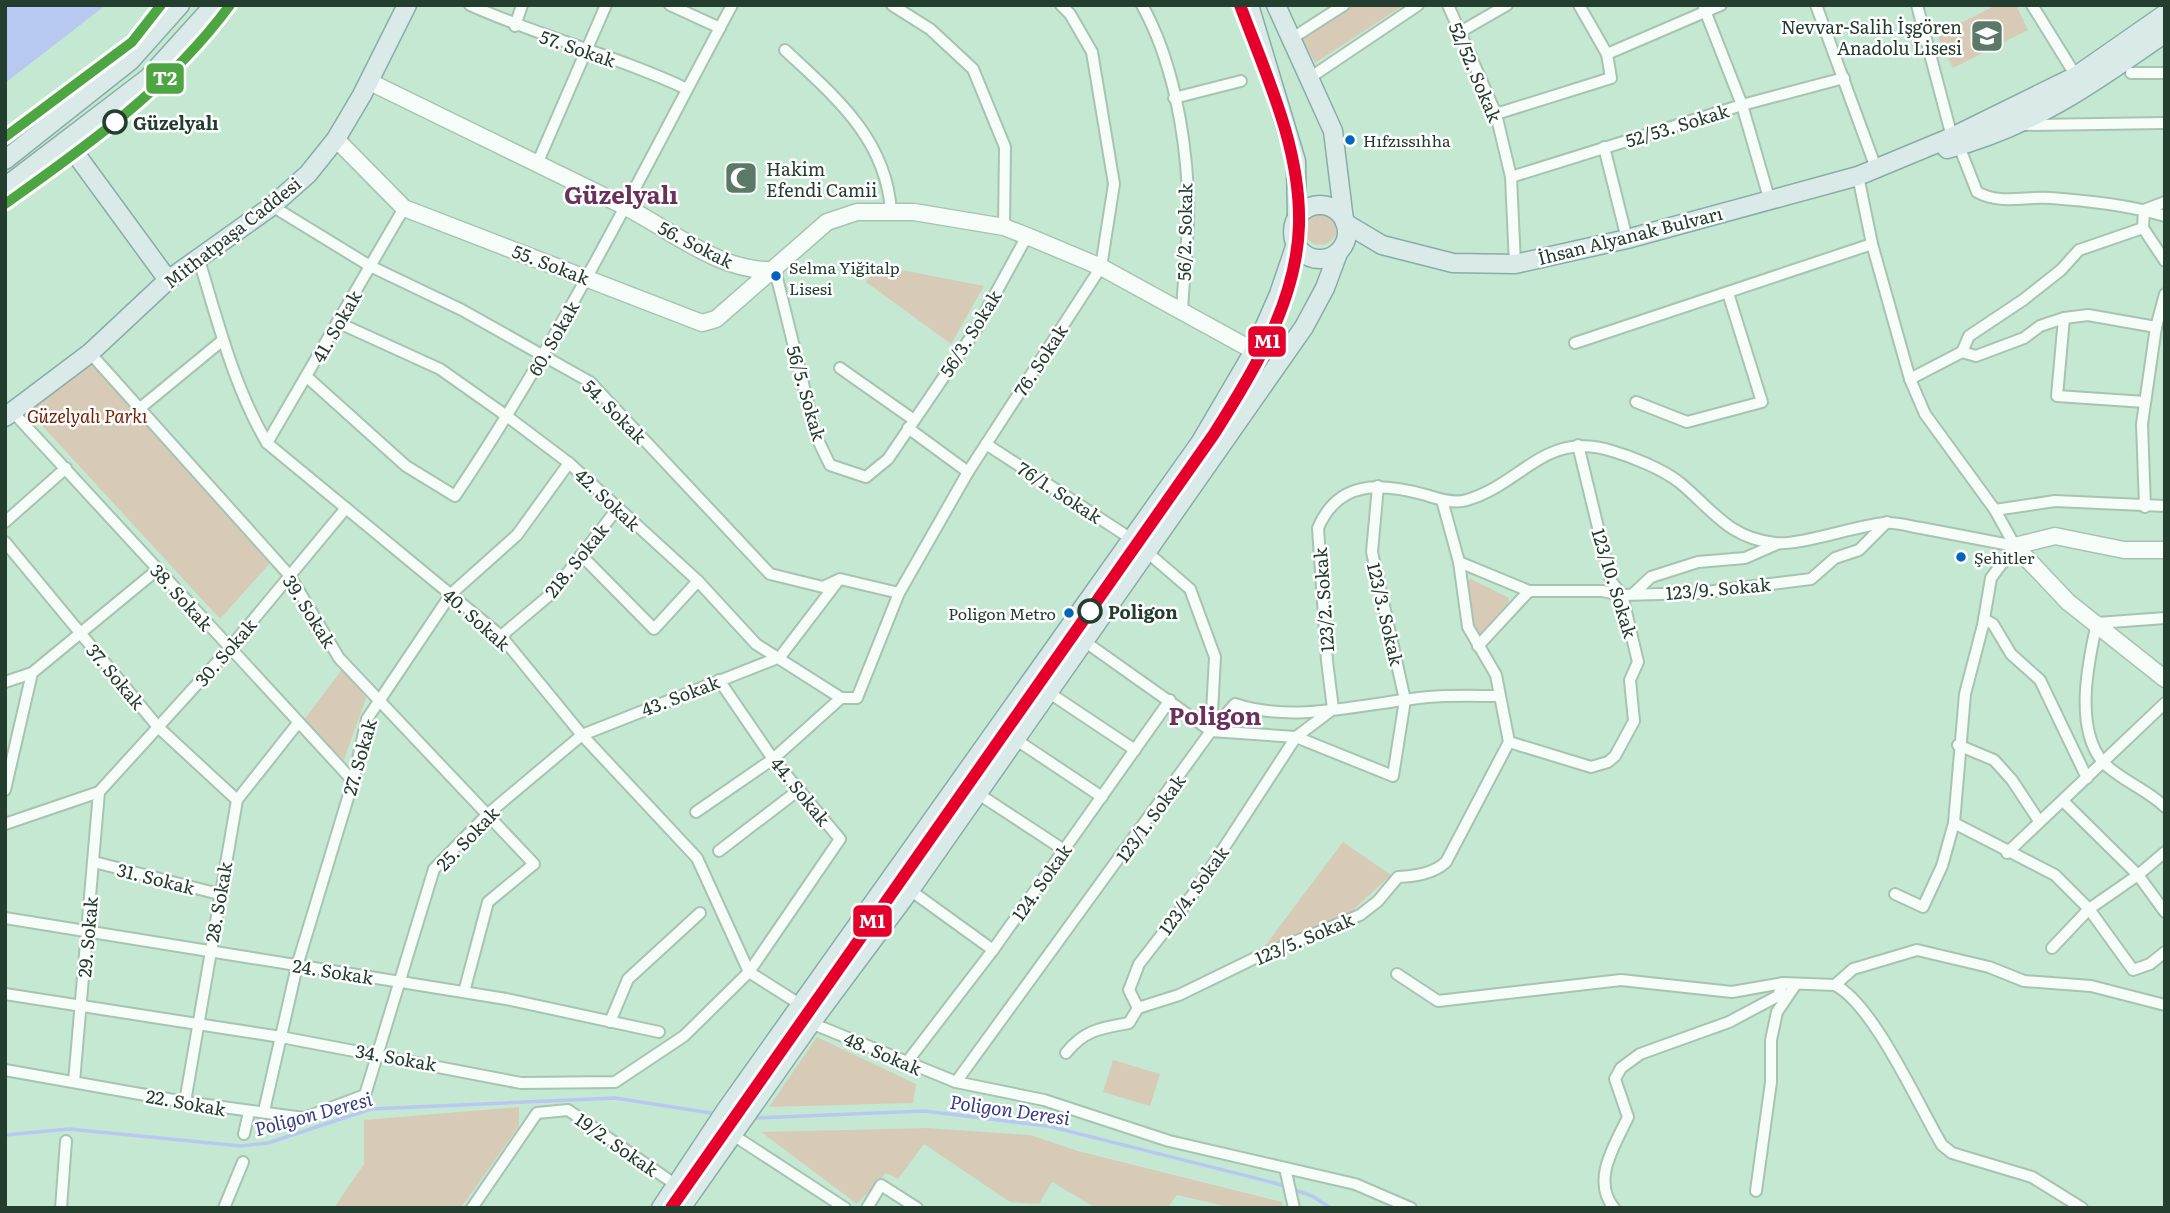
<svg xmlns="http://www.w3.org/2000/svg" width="2170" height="1213" font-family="Literata,serif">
<rect width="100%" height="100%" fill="#c5e8d2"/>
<g fill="#d7cbb8">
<polygon points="1351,5 1404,5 1315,63 1301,38"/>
<polygon points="1996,5 2016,5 2028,30 1953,68 1937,35"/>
<circle cx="1320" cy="228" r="17"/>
<polygon points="876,265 984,286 951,344 866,282"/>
<polygon points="91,359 272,561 220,619 25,407"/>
<polygon points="1471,579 1509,598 1508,604 1480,635 1474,629 1466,583"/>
<polygon points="344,667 366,698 344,760 303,721"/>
<polygon points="1343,842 1391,875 1351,912 1262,950"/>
<polygon points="817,1037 916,1084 913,1103 769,1107"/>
<polygon points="1113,1060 1160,1074 1150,1106 1103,1092"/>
<polygon points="519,1107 519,1126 461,1208 334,1208 364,1164 364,1120"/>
<polygon points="927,1128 1030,1135 1078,1151 1282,1202 1283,1208 1233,1208 1177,1195 1167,1208 1096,1208 1052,1182 1039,1204 1010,1202 924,1144 898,1179 886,1173 857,1204 761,1132"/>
</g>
<polygon fill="#b8c9f1" points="5,5 106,5 5,83"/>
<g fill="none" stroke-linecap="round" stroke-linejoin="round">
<g stroke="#b8c9f1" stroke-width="3.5">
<polyline points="757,1118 924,1111 1048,1126 1275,1183 1312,1196 1331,1208"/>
<polyline points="5,1135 69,1129 241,1146 268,1143 371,1109 615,1098 711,1113"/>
</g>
<defs>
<g id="street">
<path d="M470,5C541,37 617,56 687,89"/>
<polyline points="670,5 720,28"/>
<polyline points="892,5 930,29 973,69 1005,147 1004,227"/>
<path d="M1142,5C1172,59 1185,130 1188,192C1190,230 1184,271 1182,310"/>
<polyline points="1448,5 1496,114 1511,177 1515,264"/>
<polyline points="1579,5 1607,54"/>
<polyline points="1816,5 1876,168"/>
<polyline points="1917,5 1952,137"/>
<polyline points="2032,5 2076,76"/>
<polyline points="1704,8 1742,105 1769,198"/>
<polyline points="515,26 522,5"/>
<polyline points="1460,32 1507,5"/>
<polyline points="1291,39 1344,5"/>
<path d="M785,50C834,96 886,138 891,211"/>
<polyline points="2131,73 2165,73"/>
<polyline points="1311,77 1418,5"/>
<polyline points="1174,98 1241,81"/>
<polyline points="1496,114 1611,78 1607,54 1721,5"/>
<polyline points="2024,125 2165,123"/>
<path d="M1959,146L1977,192C2000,205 2025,196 2051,198C2089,201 2129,205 2165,216"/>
<polyline points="1604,147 1627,239"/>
<polyline points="537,164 606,5"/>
<polyline points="1858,176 1872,244 1910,379 1925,414 1995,510 2015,546"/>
<polyline points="1511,177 1742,105 1844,78"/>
<polyline points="2165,202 2144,210 2143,228 2165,261"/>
<polyline points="272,206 370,266 462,310 590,382 770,574 823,587 840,579 899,593"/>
<path d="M199,260C218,322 234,387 267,443L501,636L582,735L697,858L749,972L801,1005"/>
<polyline points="775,270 816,436 830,465 866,477 888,459 975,331 1027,236"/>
<polyline points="2064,318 2057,396 2145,402"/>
<polyline points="339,323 440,369 508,417 569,463 698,581 756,644 841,698 857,698 899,593 968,472 1101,267 1114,184 1092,52 1070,14 1061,5"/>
<polyline points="1575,343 1872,244"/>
<polyline points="1962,352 1969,336 2023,300 2061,270 2079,250 2143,228"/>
<polyline points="90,353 290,576 339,658 534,864 488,902 464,992"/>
<polyline points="840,368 914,420"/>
<path d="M307,377L406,466L455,496C560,340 643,171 732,5"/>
<polyline points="1910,379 1962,352 1976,356 2024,338 2040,326 2064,318 2088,315 2156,327"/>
<polyline points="1636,402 1687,422 1762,402 1728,293"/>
<polyline points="139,409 223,340"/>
<polyline points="12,411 353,781"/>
<polyline points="908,428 968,472"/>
<polyline points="267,443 404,208"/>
<polyline points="986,444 1133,540 1190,589 1215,657 1211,731"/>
<polyline points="1442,500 1459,562 1468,627 1496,675 1509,742"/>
<polyline points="2145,507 2142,424 2156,327 2165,294"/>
<polyline points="1995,510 2055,501 2165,506"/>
<polyline points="5,522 66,468"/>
<polyline points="5,542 158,727 237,800"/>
<polyline points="2015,546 1991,578 1983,625 1965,694 1954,823 2055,875 2089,909 2133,970 2150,964 2165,952"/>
<polyline points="581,555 654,629 698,581"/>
<polyline points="1459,562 1529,591 1602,591 1622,595 1698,593 1811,579 1835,558 1859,550 1887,522"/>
<polyline points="1633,594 1651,577 1698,562 1745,558 1777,544"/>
<path d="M2165,618L2097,623C2088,662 2074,728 2103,762C2118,779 2147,789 2165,807"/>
<polyline points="1984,619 1993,624 2011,654 2040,680 2087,778"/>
<polyline points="501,636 552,593 617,509"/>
<polyline points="1084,641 1211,731 1296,737 1393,776 1405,700 1372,552 1378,486"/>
<polyline points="1478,646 1529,591"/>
<polyline points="780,657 838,581"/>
<polyline points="5,682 32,673 157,570"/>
<polyline points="1048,692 1135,750"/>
<path d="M1333,709L1327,661L1318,528C1339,479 1381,483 1426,495C1438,499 1454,504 1467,500C1522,484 1545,430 1612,451C1633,457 1662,469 1679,482C1712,509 1728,538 1775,543C1799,546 1855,526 1884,523C1896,522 1909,526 1921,528C1952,534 1983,540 2015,546"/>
<polyline points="1015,739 1102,797"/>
<polyline points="1509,742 1591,767 1608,762 1615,756 1634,721 1630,680 1638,662 1622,595 1611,581 1578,445"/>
<polyline points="1958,745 1994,760 2012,780 2039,821"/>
<polyline points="5,790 32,673"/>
<polyline points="99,792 229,649 346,508"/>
<polyline points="977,793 1064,850"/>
<polyline points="2063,801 2138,875 2165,912"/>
<polyline points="696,812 773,759 841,698"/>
<polyline points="5,824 99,792"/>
<polyline points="719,851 800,789"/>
<polyline points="2007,853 2165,703"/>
<polyline points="94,862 219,894"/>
<polyline points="910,890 993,950"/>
<polyline points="1895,894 1923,907 1942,866 1954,823"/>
<polyline points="5,918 506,999 659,1032"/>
<polyline points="2052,948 2089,909 2138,875 2165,852"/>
<polyline points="1397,974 1438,1001 1621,980 1732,992 1783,983 1835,985 1853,969 1917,950 1989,967 2024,981 2091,986 2165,1005"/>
<path d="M1835,985C1874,1005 1918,1105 1942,1145L1952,1153L2032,1177L2082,1208"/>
<polyline points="5,994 281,1037 521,1083 615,1082 684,1036 749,972 840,839 773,759 719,680"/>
<path d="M1138,1008L1179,995L1253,959L1360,915L1378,901L1398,877C1415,876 1433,874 1446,862L1509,742"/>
<polyline points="1138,1008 1129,990 1139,964 1197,889 1296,737 1333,709"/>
<polyline points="610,1022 628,979 700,913"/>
<polyline points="811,1023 956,1082 1044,1100 1169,1141 1355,1184 1411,1208"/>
<path d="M1066,1053C1084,1030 1101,1028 1129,1023L1138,1008"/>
<polyline points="907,1062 993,950 1170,700"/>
<polyline points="5,1070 185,1102 304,1118 365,1095 434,869 489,813 582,735 780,657"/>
<polyline points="74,1082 99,792"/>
<path d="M956,1082L1211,731L1235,704C1295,724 1366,703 1428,697C1452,695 1476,696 1499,696"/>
<polyline points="185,1102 237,800 298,723"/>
<polyline points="264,1111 297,966 353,781 367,719 451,594 517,535 569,463"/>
<polyline points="244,1134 249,1112"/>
<polyline points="733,1135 845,1208"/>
<polyline points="1285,1168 1294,1208"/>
<polyline points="1756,1191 1771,1082 1771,1040 1777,1012 1796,984"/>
<polyline points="61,1208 66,1141"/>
<polyline points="224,1208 243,1162"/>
<polyline points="472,1208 537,1113 568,1110 676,1185"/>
<polyline points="867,1208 881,1185 917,1208"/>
<path d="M1614,1208C1591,1180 1615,1145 1628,1117L1615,1079L1621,1068L1640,1054L1729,1022L1778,996L1783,983"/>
</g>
<g id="secondary">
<path d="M370,82C453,123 537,163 620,204C669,228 719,273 775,270"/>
<polyline points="336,139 404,208 702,323 716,319 827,222 857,212 914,212 1004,227 1027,236 1101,267 1254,351"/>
<polyline points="2015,546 2068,602 2165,679"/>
<polyline points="2015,546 2055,536 2124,550 2165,550"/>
</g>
<g id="primary">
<polyline points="1249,5 1296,161 1297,217"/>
<polyline points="1276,5 1333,131 1344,220"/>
<polyline points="67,142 168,280"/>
<path d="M1947,149C2032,127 2094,83 2165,33"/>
<polyline points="5,160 130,61 180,5"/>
<polyline points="5,187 148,78 214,5"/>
<circle cx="1320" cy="232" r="27"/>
<polyline points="1345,223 1382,245 1453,263 1515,264 1627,239 1858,176 1952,137 2076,76 2165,14"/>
<polyline points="5,417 90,353 168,280 272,206 308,174 336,139 362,95 407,5"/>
<polyline points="661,1208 726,1110 1200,443 1254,351 1279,294 1296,244"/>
<polyline points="681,1208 811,1023 910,890 1304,327 1325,288 1338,253"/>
</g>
</defs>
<use href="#street" stroke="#a7c3b2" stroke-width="14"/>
<use href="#secondary" stroke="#a7c3b2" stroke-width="19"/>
<use href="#primary" stroke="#88ada7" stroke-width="21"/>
<use href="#street" stroke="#f6fcf8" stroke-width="10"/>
<use href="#secondary" stroke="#f6fcf8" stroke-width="16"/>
<use href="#primary" stroke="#d9eae9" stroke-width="18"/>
<defs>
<g id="tram-1">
<polyline points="5,137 132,42 161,5"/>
<path d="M5,204C88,145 169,88 230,5"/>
</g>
</defs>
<use href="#tram-1" stroke="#fff" stroke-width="16"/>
<use href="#tram-1" stroke="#4ea642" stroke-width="10"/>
<defs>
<path id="metro-1" d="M671,1208L1214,434C1254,371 1297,301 1299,225C1301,148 1266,75 1240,5"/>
</defs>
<use href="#metro-1" stroke="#fff" stroke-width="18"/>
<use href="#metro-1" stroke="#e4002b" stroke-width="12"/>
</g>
<defs>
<symbol id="school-square" viewBox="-11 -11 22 22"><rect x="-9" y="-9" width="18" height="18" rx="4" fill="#5c7967" stroke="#fff"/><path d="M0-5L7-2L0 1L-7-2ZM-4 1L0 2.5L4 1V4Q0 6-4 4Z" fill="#fff"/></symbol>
<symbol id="mosque-square" viewBox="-11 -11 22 22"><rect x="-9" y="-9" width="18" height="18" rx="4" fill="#5c7967" stroke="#fff"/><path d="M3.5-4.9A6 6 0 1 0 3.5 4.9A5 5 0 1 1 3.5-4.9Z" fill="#fff"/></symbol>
</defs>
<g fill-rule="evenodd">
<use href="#school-square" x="1968" y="17" width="38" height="38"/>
<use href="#mosque-square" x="722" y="159" width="38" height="38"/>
</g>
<g fill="#fff" stroke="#233d2e" stroke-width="3.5">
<circle cx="115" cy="122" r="11"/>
<circle cx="1090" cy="611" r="11"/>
</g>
<g fill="#0065bd" stroke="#fff" stroke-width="2.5">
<circle cx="1350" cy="140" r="6"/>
<circle cx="776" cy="276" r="6"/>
<circle cx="1961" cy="557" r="6"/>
<circle cx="1069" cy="613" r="6"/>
</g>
<g text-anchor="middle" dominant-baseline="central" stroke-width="5" stroke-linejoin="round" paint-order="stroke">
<g font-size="16" fill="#233d2e" stroke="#fff" text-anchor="start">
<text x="1363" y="140">Hıfzıssıhha</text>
<text x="789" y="267">Selma Yiğitalp<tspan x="789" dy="21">Lisesi</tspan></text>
<text x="1974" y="557">Şehitler</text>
<text x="1056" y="613" text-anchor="end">Poligon Metro</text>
</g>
<g font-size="18" fill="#233d2e" stroke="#fff" text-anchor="end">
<text x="1962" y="26">Nevvar-Salih İşgören<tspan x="1962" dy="21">Anadolu Lisesi</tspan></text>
<text x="766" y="168" text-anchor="start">Hakim<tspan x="766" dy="21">Efendi Camii</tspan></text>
</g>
<g font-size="18" fill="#233d2e" stroke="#fff">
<text transform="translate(578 48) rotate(19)">57. Sokak</text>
<text transform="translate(1476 72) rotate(67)">52/52. Sokak</text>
<text transform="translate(1677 125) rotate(-17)">52/53. Sokak</text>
<text transform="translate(232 232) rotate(-38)">Mithatpaşa Caddesi</text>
<text transform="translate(1184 232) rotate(-89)">56/2. Sokak</text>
<text transform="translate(1630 235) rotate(-14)">İhsan Alyanak Bulvarı</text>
<text transform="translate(696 244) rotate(27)">56. Sokak</text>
<text transform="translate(551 264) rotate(21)">55. Sokak</text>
<text transform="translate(336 326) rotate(-60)">41. Sokak</text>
<text transform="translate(970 333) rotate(-58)">56/3. Sokak</text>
<text transform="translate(553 338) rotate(-60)">60. Sokak</text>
<text transform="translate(1040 360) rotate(-57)">76. Sokak</text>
<text transform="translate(807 393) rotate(74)">56/5. Sokak</text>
<text transform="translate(615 411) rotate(45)">54. Sokak</text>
<text transform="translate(1060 492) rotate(33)">76/1. Sokak</text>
<text transform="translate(608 499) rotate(43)">42. Sokak</text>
<text transform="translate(576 560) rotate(-51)">218. Sokak</text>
<text transform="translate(1615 583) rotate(73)">123/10. Sokak</text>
<text transform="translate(1718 588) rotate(-5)">123/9. Sokak</text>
<text transform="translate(182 597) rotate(48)">38. Sokak</text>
<text transform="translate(1323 600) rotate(-94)">123/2. Sokak</text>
<text transform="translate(310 611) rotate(58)">39. Sokak</text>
<text transform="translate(1386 614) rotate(77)">123/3. Sokak</text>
<text transform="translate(477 619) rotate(42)">40. Sokak</text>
<text transform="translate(225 652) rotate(-49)">30. Sokak</text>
<text transform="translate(116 676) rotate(50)">37. Sokak</text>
<text transform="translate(680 695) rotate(-21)">43. Sokak</text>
<text transform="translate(359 757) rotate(-74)">27. Sokak</text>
<text transform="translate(801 791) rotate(51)">44. Sokak</text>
<text transform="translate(1150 818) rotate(-54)">123/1. Sokak</text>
<text transform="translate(467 838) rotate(-46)">25. Sokak</text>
<text transform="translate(156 878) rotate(14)">31. Sokak</text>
<text transform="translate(1041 882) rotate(-55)">124. Sokak</text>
<text transform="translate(1193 890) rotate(-54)">123/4. Sokak</text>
<text transform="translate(218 902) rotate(-80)">28. Sokak</text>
<text transform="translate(87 937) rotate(-85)">29. Sokak</text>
<text transform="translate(1304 938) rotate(-23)">123/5. Sokak</text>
<text transform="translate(333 971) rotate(9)">24. Sokak</text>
<text transform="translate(883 1053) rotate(23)">48. Sokak</text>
<text transform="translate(396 1057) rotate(10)">34. Sokak</text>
<text transform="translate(186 1102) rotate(10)">22. Sokak</text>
<text transform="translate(617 1144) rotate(35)">19/2. Sokak</text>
</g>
<g font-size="18" font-weight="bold" fill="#233d2e" stroke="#fff" text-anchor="start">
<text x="133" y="122">Güzelyalı</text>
<text x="1108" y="611">Poligon</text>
</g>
<g font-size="18" font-style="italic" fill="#762103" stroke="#fff">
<text x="87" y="415">Güzelyalı Parkı</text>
</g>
<g font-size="19" font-style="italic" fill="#373a85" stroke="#fff">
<text transform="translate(1010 1109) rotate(8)">Poligon Deresi</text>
<text transform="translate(313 1113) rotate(-15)">Poligon Deresi</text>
</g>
<g font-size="24" font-weight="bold" fill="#6a315c" stroke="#fff">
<text x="621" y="193">Güzelyalı</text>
<text x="1215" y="714">Poligon</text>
</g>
</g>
<g stroke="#fff" stroke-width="2.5">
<rect x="145" y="62" width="40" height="33" rx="7" fill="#4ea642"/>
<rect x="1247" y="325" width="40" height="33" rx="7" fill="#e4002b"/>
<rect x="852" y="904" width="41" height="34" rx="7" fill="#e4002b"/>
</g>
<g font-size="19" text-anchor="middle" font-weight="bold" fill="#fff">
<text x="165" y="85">T2</text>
<text x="1267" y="348">M1</text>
<text x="872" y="928">M1</text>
</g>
<rect width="2170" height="1213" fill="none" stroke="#233d2e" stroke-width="14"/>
</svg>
